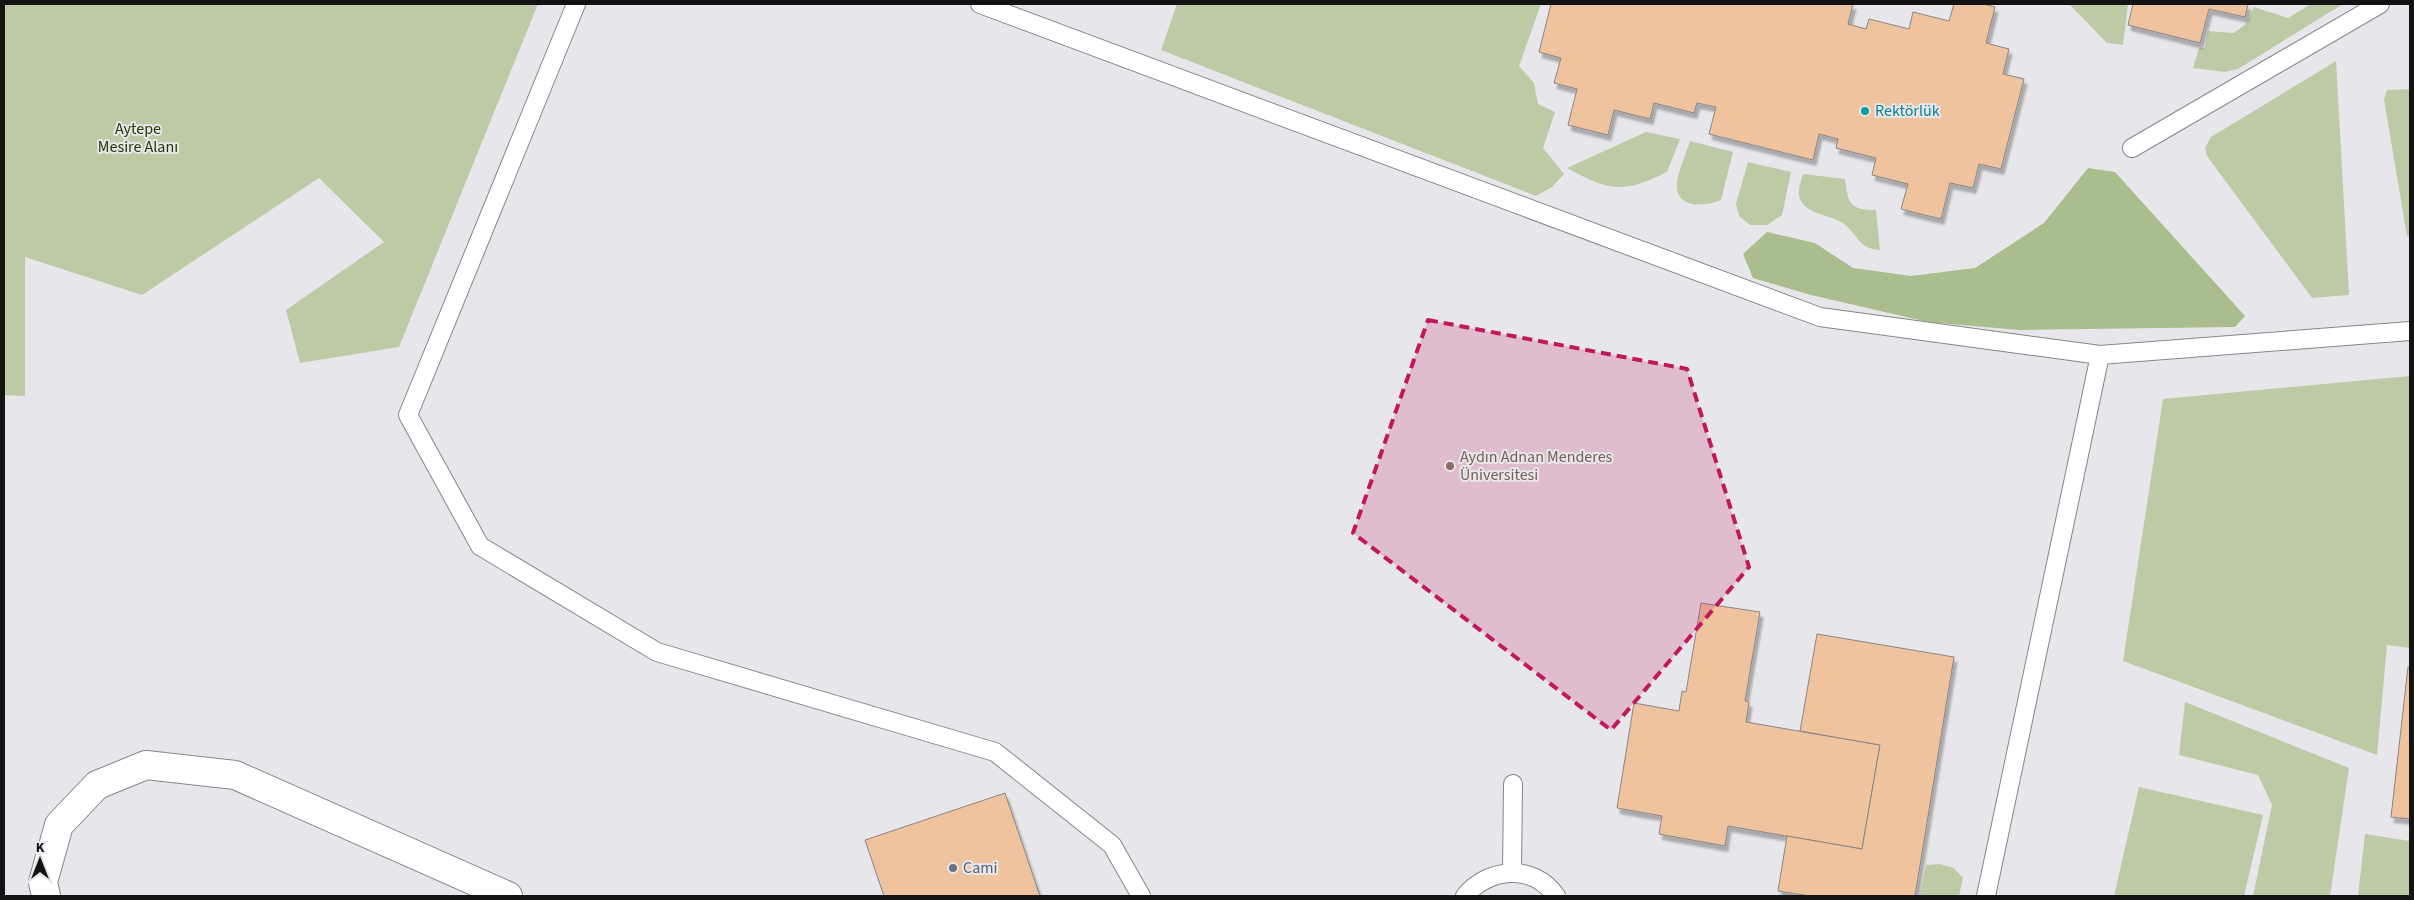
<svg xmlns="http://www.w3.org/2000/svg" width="2414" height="900" font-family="'Source Sans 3',sans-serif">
<defs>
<filter id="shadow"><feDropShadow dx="3" dy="5.5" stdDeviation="1" flood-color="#0004"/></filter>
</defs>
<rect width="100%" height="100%" fill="#e7e7eb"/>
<g fill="#bccba6">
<polygon points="4,4 538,4 399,347 300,363 286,310 384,242 319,178 142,295 25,257 25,396 4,395"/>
<polygon points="1177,4 1541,4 1519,66 1534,83 1538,104 1555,112 1543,148 1564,174 1552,187 1536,196 1161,50"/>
<polygon points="2069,4 2128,4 2123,45 2107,43"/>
<polygon points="2311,4 2343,4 2238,69 2225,72 2193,68 2199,48 2205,48 2208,31 2234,33 2247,23 2254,7 2288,18"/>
<polygon points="2336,61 2349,295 2312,298 2207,156 2205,148 2211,137"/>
<polygon points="2410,89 2410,236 2407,236 2384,99 2387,90"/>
<path d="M1646,132L1680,139L1667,172C1623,194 1609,191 1567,168Z"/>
<path d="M1690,141L1733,152L1721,200C1704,207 1674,209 1677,182C1679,169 1686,154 1690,141Z"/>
<polygon points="1748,162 1791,172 1782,215 1767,225 1750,225 1739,216 1736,204"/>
<path d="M1803,174L1845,179C1848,204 1850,210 1876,210L1880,250C1855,248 1859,233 1841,222C1829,215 1808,214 1801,201C1796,193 1801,182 1803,174Z"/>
<polygon points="2410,376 2410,648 2387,645 2377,755 2123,661 2163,399"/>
<polygon points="2185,702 2349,768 2330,896 2253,896 2272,805 2258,775 2179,755"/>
<polygon points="2139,787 2263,815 2244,896 2114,896"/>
<polygon points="2365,834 2410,841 2410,896 2358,896"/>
<polygon points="1939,864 1954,868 1963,878 1959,896 1920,896 1926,865"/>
</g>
<polygon fill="#aabd8c" points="2088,168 2115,172 2245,316 2235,327 2019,330 1928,322 1811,295 1753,278 1743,254 1767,232 1815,243 1853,268 1911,276 1975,268 2044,223"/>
<g fill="#eec39d" stroke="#898683" filter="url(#shadow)">
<polygon points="1551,4 1853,4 1848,24 1866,29 1869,19 1909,29 1913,12 1949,21 1954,4 1983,4 1995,7 1986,43 2009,49 2003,74 2024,79 2001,169 1979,164 1973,188 1950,183 1941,219 1901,209 1908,184 1872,175 1876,158 1836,148 1838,139 1819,134 1813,160 1709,134 1716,107 1697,103 1694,113 1654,103 1650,119 1614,110 1608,135 1568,125 1577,89 1554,83 1561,58 1539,52"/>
<polygon points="2133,4 2248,4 2245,17 2209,9 2200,43 2128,25"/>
<polygon points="1701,603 1760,612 1745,701 1749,702 1746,722 1880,745 1862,849 1728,826 1725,846 1659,834 1662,816 1617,808 1634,703 1679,711 1682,691 1686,692"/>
<polygon points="1817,634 1954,657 1915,896 1810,896 1778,891 1787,836 1862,849 1880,745 1800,731"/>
<polygon points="2408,667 2410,667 2410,819 2391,817"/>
<polygon points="1005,793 1040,896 884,896 865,840"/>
</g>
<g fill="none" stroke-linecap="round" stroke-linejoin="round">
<defs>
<g id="service">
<polyline points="576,4 408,415 480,546 657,652 995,752 1112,845 1141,896"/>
<polyline points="980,4 1820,317 2100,355 2410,331"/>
<polyline points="2132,148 2380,4"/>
<polyline points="1512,872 1513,784"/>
<path d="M1465,896C1488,868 1533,863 1556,896"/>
<polyline points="1986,896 2100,355"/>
</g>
<polyline id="minor" points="46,896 43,882 59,825 97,785 146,765 235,775 508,896"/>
</defs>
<use href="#service" stroke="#858689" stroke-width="20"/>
<use href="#minor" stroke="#858689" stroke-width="30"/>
<use href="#service" stroke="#fff" stroke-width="18"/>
<use href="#minor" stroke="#fff" stroke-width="28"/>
</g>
<path fill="#c2185b" fill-opacity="0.2" stroke="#c2185b" stroke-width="4" stroke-dasharray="10 6" stroke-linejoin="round" d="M1428,320L1687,369L1749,567L1611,730L1353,533Z"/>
<circle fill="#0f9aa8" stroke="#e7e7eb" stroke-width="2" cx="1865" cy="111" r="5"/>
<circle fill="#8d6e63" stroke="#e7e7eb" stroke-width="2" cx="1450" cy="466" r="5"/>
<circle fill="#6b7280" stroke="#e7e7eb" stroke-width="2" cx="953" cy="868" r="5"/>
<g text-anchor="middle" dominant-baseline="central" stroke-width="4" stroke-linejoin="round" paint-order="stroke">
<g font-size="16" fill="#0d838f" stroke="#e7e7eb" text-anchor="start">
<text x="1875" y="111">Rektörlük</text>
</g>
<g font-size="16" fill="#263600" stroke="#e7e7eb">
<text x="138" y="129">Aytepe<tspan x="138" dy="18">Mesire Alanı</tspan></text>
</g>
<g font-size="16" fill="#785e54" stroke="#e7e7eb" text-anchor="start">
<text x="1460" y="457">Aydın Adnan Menderes<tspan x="1460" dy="18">Üniversitesi</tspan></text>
</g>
<g font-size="16" fill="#5b616d" stroke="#e7e7eb" text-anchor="start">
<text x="963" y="868">Cami</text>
</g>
</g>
<rect width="2414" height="900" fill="none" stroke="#131314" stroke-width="10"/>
<g transform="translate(40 860)" stroke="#e7e7eb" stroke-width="4" paint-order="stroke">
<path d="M0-4L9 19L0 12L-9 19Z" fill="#131314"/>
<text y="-8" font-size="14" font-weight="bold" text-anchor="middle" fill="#131314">K</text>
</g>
</svg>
